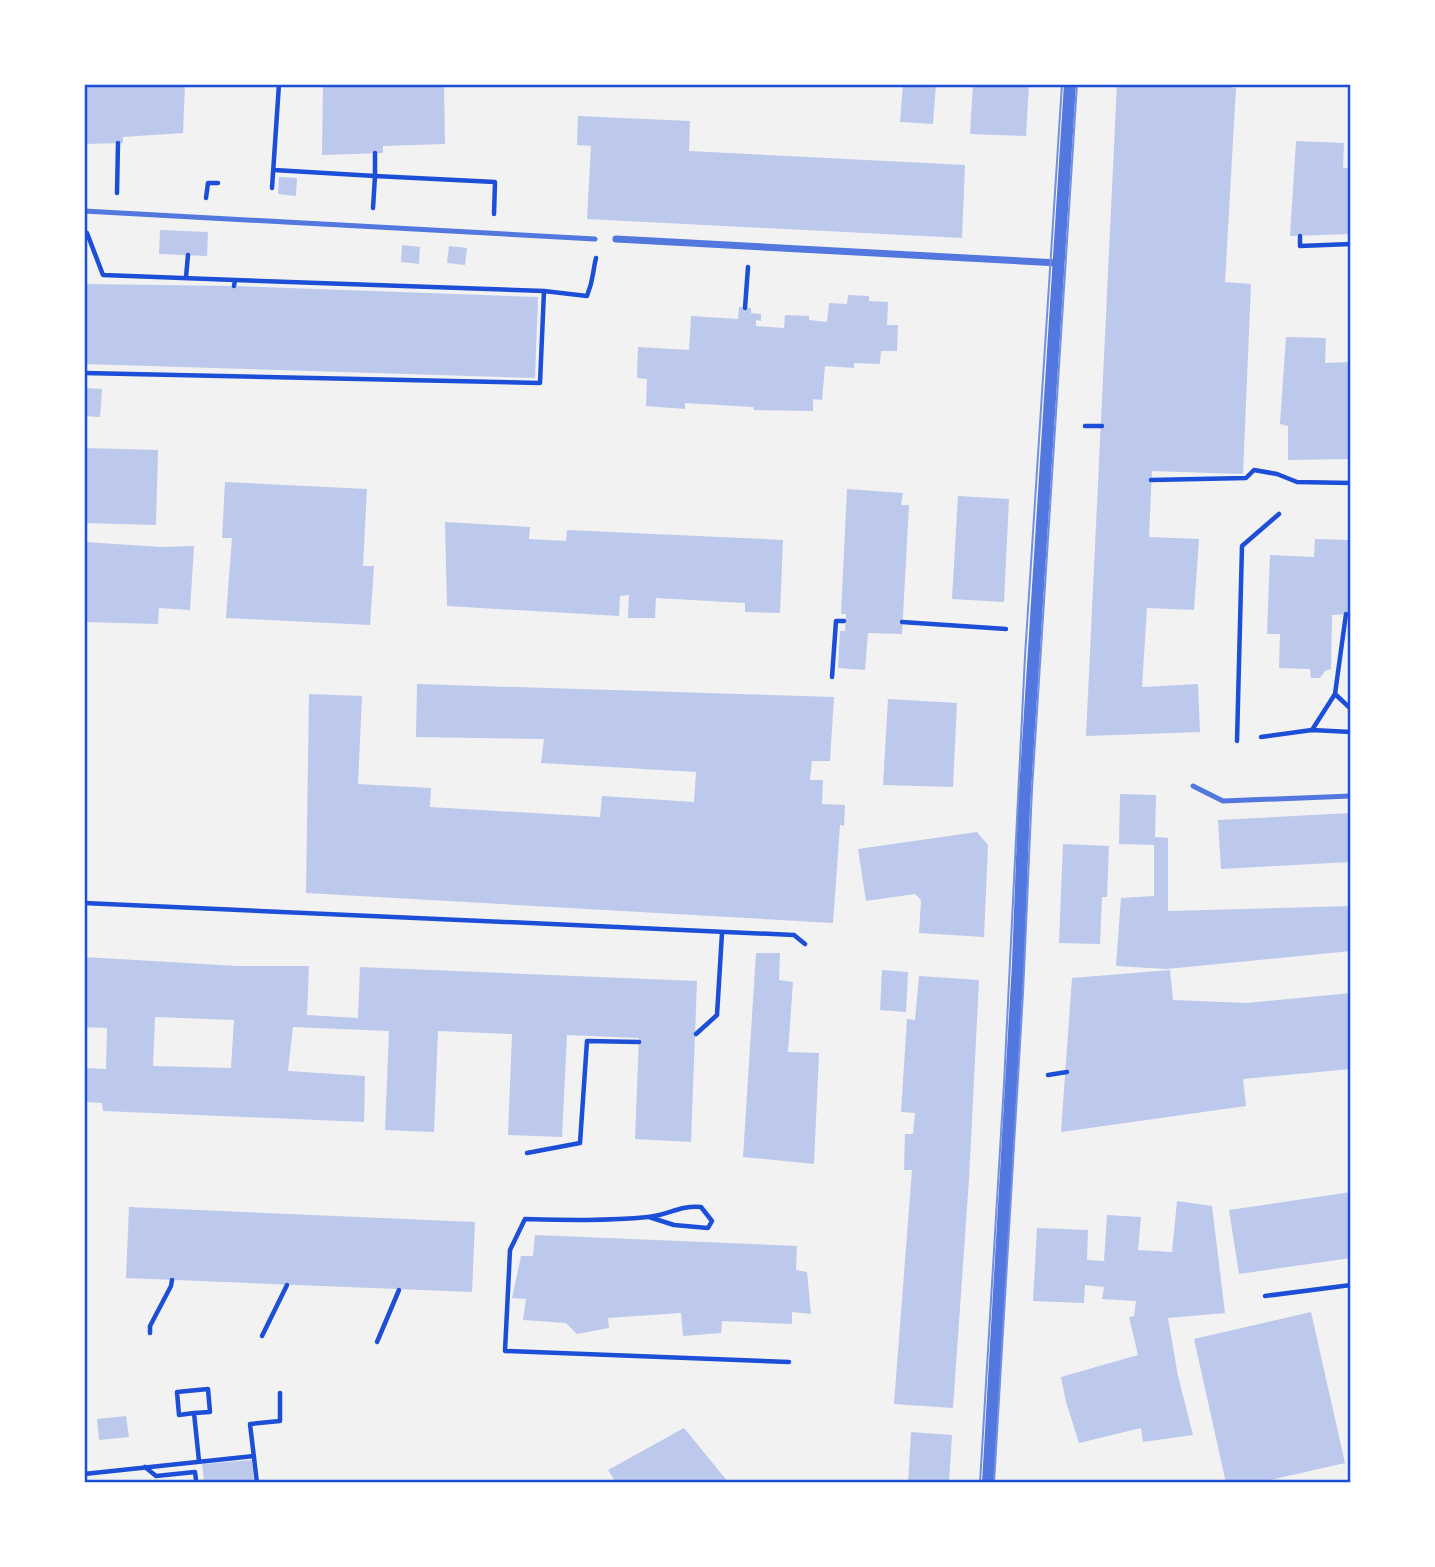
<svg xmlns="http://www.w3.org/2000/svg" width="1435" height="1567" font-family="'PT Sans',sans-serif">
<rect width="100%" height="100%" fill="#f2f2f2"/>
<g fill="#bdc9ec" fill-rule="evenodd">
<polygon points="84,84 185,84 183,133 123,137 123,143 84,144"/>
<polygon points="323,84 444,84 445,144 383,146 383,153 322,155"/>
<polygon points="903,84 936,84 933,124 900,122"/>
<polygon points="973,84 1029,84 1026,136 970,134"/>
<polygon points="1117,84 1191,86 1192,84 1233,84 1233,88 1236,88 1225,282 1251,284 1243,474 1152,471 1149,537 1199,539 1194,610 1147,608 1142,687 1198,684 1200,732 1086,736"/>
<polygon points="578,116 690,121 689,151 965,165 962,238 587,219 591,146 577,145"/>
<polygon points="1296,141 1344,143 1343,168 1351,168 1351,234 1290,236"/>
<polygon points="279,177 297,178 296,196 278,194"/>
<polygon points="160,230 208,232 207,256 159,254"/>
<polygon points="402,245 420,247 419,264 401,262"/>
<polygon points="449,246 467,248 465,265 447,263"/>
<polygon points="84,284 234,286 538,297 535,378 84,364"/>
<polygon points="848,295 869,296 869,301 888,302 887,325 898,325 897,351 881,351 880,364 854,363 854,368 825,366 822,400 813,399 813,411 754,410 753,407 685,403 685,409 646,406 647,379 637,378 638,347 689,350 691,316 738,319 739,307 751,308 751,313 761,314 761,321 756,320 756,326 784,328 785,315 809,316 809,320 827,322 829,303 847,304"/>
<polygon points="1286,337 1326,338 1325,363 1351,362 1351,459 1288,460 1288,426 1280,424"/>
<polygon points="84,388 102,389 100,417 84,416"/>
<polygon points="84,448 158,450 156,525 84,523"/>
<polygon points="225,482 367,489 363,566 374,566 370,625 226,618 232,538 222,538"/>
<polygon points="847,489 903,493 901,505 909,505 902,634 868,633 865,670 838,668 840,631 845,631 846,614 841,614"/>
<polygon points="958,496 1009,499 1004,602 952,599"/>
<polygon points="445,522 530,527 529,539 566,541 567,530 783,540 780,613 745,612 745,603 656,598 655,618 628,618 629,595 620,596 619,616 447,606"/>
<polygon points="1315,539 1351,540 1351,614 1332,615 1331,669 1325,671 1320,678 1311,678 1310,669 1279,668 1280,634 1267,634 1270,555 1314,557"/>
<polygon points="84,542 161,547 194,546 190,610 159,608 158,624 84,622"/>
<polygon points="417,684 834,697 830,761 812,761 810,780 823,780 822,804 845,805 844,826 840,825 833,923 306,893 309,694 362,696 358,784 431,788 430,807 600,817 602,796 694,802 696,772 541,763 544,739 416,737"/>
<polygon points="888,699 957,703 953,787 883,785"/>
<polygon points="1120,794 1156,795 1155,837 1168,838 1168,911 1351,906 1351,951 1166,969 1116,966 1121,898 1154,896 1154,845 1119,844"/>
<polygon points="1351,813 1351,862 1221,869 1218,820"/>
<polygon points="977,832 988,845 984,937 919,933 921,900 915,894 866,901 858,849"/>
<polygon points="1063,844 1109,846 1107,897 1102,897 1100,944 1059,943"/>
<polygon points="756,953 780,953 779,980 793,982 788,1052 819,1053 814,1164 743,1157"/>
<path d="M84,957L238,966H309L307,1015L358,1018L360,967L697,981L691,1142L635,1139L639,1038L567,1035L562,1137L508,1135L512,1034L438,1031L434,1132L385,1130L389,1031L293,1027L288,1071L365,1076L364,1122L103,1111L102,1103L84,1102V1068L106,1069L107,1028L84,1027ZM155,1017L234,1020L231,1068L153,1066Z"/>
<polygon points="882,970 908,972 906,1012 880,1010"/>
<polygon points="1170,970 1173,1000 1247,1003 1351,993 1351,1069 1243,1079 1246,1106 1061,1132 1072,978"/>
<polygon points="919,976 979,980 969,1179 953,1408 894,1404 912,1170 904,1170 905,1134 913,1134 915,1113 901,1112 907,1019 915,1020"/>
<polygon points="1351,1192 1351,1258 1239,1274 1229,1210"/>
<polygon points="1177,1201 1212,1206 1225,1313 1168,1318 1178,1376 1193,1435 1143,1442 1141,1428 1079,1443 1066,1402 1061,1377 1138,1355 1129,1317 1134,1316 1136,1301 1102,1299 1104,1287 1085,1285 1084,1303 1033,1301 1037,1228 1088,1230 1087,1260 1104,1261 1107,1215 1141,1217 1138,1250 1172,1252"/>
<polygon points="129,1207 475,1222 472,1292 126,1278"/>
<polygon points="535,1235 797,1246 796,1270 807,1272 811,1314 792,1312 792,1324 722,1321 721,1333 683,1336 681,1313 608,1318 609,1328 577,1334 566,1323 523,1320 526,1299 512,1298 521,1256 533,1256"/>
<polygon points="1311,1312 1345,1463 1257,1483 1226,1483 1194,1339"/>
<polygon points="126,1416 129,1437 99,1440 97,1419"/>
<polygon points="684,1428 729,1483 616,1483 608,1470"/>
<polygon points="911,1432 952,1435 949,1483 908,1483"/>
<polygon points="252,1460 254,1483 188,1483 204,1479 202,1464"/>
</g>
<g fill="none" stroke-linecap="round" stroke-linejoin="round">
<g stroke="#1d4ed8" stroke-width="4.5">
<polyline points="274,170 375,176 375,153"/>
<polyline points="272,188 279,84"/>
<polyline points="117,193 118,143"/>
<polyline points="206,198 208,183 218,183"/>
<polyline points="373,208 375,176 495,182 494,214"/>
<polyline points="85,233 87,233 103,275 235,280 234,286"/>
<polyline points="1300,236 1300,246 1351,244"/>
<polyline points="186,277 188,255"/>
<path d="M235,280L544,291L587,296C594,279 592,274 596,258"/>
<polyline points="745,308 748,267"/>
<polyline points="84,373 540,383 544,291"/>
<polyline points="1085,426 1102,426"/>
<polyline points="1151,480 1246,478 1254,470 1277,474 1297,482 1351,483"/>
<polyline points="902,622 1006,629"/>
<polyline points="832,677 836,621 844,621"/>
<polyline points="1335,694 1351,709"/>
<polyline points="1312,730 1335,694 1346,614"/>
<polyline points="1261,737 1312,730 1351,732"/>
<polyline points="1237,741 1242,546 1279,514"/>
<polyline points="84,903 794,935 805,944"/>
<polyline points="696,1034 717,1015 722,933"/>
<polyline points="1048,1075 1067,1072"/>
<polyline points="527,1153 580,1143 587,1041 639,1042"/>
<path d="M649,1217L674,1225L708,1228L712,1221L701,1207C680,1205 669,1215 648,1217C607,1221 566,1220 525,1219L510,1250L505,1351L789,1362"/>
<polyline points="1265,1296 1351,1285"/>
<polyline points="150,1333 150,1326 171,1286 172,1280"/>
<polyline points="262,1336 287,1285"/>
<polyline points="377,1342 399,1290"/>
<polyline points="194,1413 210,1412 208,1389 177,1392 179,1415 194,1413 199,1461"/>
<polyline points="145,1467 156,1476 195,1472 196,1480"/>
<polyline points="84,1474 254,1456"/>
<polyline points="257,1483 250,1424 280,1421 280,1393"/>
</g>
<g stroke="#5277de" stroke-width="5">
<polyline points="84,211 595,239"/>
<polyline points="1193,786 1223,801 1351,796"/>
</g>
<polyline stroke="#5277de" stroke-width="7" points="616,239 1059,263"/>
<polyline stroke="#5277de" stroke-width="12" points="988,1483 1018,964 1024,807 1070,84"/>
<g stroke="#7290e2" stroke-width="2">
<polyline points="980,1483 1004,1084 1025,656 1062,84"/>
<polyline points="994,1483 1023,993 1032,789 1077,84"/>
</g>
</g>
<rect width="1435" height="1567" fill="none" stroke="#ffffff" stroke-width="172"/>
<rect x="86" y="86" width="1263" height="1395" fill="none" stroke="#1d4ed8" stroke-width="2.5"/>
</svg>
